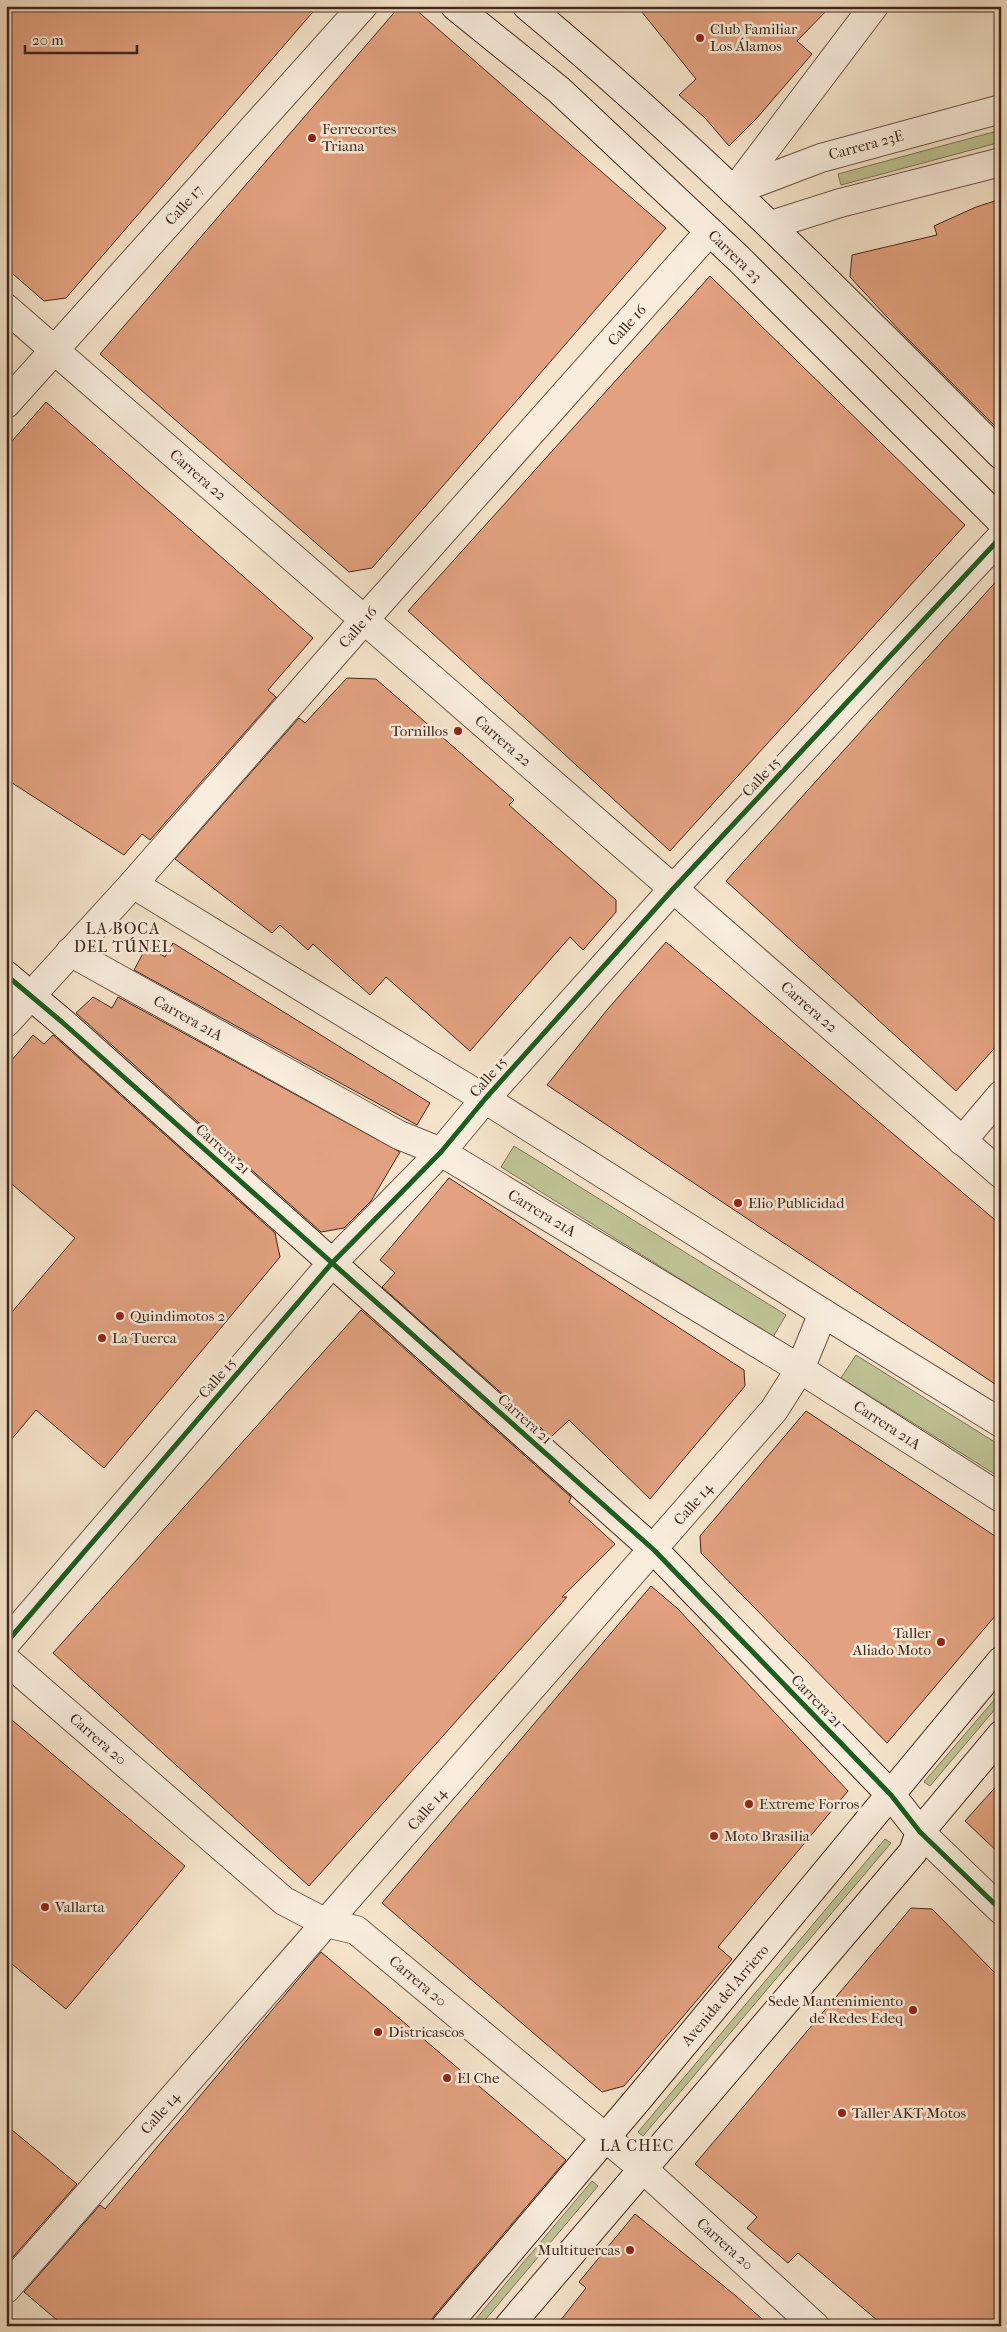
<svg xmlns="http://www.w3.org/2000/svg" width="1007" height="2332" font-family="'IM FELL French Canon',serif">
<rect width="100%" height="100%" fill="#f5e4cb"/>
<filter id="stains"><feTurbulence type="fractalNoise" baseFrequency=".004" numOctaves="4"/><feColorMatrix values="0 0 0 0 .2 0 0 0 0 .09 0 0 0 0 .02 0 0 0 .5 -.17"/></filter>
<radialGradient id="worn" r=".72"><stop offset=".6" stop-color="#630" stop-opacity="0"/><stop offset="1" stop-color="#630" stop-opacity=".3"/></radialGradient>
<g fill="#bfc395" stroke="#807558">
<polygon points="1001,130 1001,142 841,185 838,174"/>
<polygon points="514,1146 786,1315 773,1337 501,1167"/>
<polygon points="856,1355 1001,1446 1001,1478 841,1378"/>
<polygon points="1001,1692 1001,1702 930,1786 924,1782"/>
<polygon points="885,1839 891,1843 643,2136 638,2132"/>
<polygon points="592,2181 598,2186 480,2326 470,2326"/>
</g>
<g fill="#e2a180" stroke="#41271c">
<polygon points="6,6 318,6 66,298 44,301 6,268"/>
<polygon points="637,6 831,6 797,41 812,54 757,118 729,146 705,118 679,95 696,79"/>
<polygon points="399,7 414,8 666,228 372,568 349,572 100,354"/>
<polygon points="1001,199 1001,432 900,331 850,277 852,255 937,235 934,226 976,207"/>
<polygon points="710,276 965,525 670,851 408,611"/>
<polygon points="46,402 313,638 268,690 276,697 150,840 142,834 124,855 6,779 6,448"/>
<polygon points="1001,576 1001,1041 956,1091 726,881"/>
<polygon points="347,678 376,679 514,800 509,805 616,900 616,912 583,950 570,937 470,1051 386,977 370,995 313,944 308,950 280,925 272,933 175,859 299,718 305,723"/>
<polygon points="666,942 1001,1225 1001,1388 547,1085 607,1010"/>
<polygon points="173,943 430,1103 417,1125 134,970 147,946 165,957"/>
<polygon points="93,997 112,1008 118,997 400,1152 371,1201 344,1228 321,1232 76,1013"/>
<polygon points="33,1035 44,1044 53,1035 275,1233 280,1257 104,1468 36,1410 6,1446 6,1319 75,1238 6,1179 6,1067"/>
<polygon points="449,1178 744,1370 745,1386 650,1499 569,1420 551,1437 382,1287 395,1273 380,1260"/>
<polygon points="361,1310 571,1497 569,1502 615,1544 562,1597 567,1597 309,1886 53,1653"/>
<polygon points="806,1411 1001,1540 1001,1609 887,1743 701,1553 700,1536"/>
<polygon points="651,1586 678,1609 848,1791 718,1947 732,1959 624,2086 602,2092 382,1903"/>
<polygon points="6,1715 185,1866 66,2009 6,1959"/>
<polygon points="1001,1781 1001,1855 965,1821"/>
<polygon points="911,1908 932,1909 1001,1979 1001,2326 884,2326 798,2253 788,2263 747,2228 757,2217 695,2164"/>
<polygon points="321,1952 566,2160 434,2316 428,2326 64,2326 24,2292 100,2205 105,2209"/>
<polygon points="6,2125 77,2184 6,2265"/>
<polygon points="635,2214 736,2296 770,2326 556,2326 586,2288 579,2282"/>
</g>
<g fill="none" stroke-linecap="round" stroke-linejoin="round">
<defs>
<g id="street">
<polyline points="734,191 821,158 1001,109"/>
<polyline points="734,191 874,6"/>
<polyline points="771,225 840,203 1001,162"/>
<polyline points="6,308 1001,1174"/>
<polyline points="6,404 363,6"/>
<polyline points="133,884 485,1099 823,1313 1001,1423"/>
<polyline points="70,952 399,1135 441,1152 800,1369 1001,1498"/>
<polyline points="6,1023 133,884 364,620 709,232"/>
<polyline points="962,1141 1001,1095"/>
<polyline points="6,1643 332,1263 441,1152 485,1099 673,889 1001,537"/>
<polyline points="6,1660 284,1901 326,1923 356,1930 642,2168 815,2326"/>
<polyline points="920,1832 1001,1910"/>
<polyline points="6,2289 774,1410 800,1369 823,1313"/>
</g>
<g id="secondary">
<polyline points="455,6 559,90 739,259 1001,521"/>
<path d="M527,6C695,146 848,301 1001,455"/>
<polyline points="6,975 62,1022 654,1550 891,1795 920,1832"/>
<polyline points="446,2326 639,2098 1001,1661"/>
<polyline points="509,2326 913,1852 920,1832 1001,1735"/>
</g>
</defs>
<use href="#street" stroke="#6e5648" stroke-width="30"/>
<use href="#secondary" stroke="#41271c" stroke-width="30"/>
<use href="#street" stroke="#f8eddd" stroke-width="28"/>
<use href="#secondary" stroke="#f8eddd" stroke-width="28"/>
<defs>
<g id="cycleway">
<polyline points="6,975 62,1022 654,1550 891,1795 920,1832 1001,1910"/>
<polyline points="6,1643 332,1263 441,1152 485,1099 673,889 1001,537"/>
</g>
</defs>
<use href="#cycleway" stroke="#f8eddd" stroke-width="8"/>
<use href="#cycleway" stroke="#1b5e20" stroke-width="5"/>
</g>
<g fill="#8f2418" stroke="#f8eddd" stroke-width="2">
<circle cx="700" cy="38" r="5"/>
<circle cx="312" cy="138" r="5"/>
<circle cx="458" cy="731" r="5"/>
<circle cx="738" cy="1203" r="5"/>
<circle cx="120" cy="1316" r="5"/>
<circle cx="102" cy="1338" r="5"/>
<circle cx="941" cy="1642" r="5"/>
<circle cx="749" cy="1804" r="5"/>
<circle cx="714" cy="1836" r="5"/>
<circle cx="45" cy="1907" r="5"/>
<circle cx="913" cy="2010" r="5"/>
<circle cx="378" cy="2032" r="5"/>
<circle cx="447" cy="2078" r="5"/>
<circle cx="842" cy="2113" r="5"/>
<circle cx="630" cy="2250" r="5"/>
</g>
<g text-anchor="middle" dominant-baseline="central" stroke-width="5" stroke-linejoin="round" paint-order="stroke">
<g font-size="15" fill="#41271c" stroke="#f8eddd" text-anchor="start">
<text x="710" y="29">Club Familiar<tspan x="710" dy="17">Los Álamos</tspan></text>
<text x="322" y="129">Ferrecortes<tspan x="322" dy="17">Triana</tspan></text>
<text x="448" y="731" text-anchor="end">Tornillos</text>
<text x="748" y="1203">Elio Publicidad</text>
<text x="130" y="1316">Quindimotos 2</text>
<text x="112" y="1338">La Tuerca</text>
<text x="931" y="1633" text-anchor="end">Taller<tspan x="931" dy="17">Aliado Moto</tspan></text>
<text x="759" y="1804">Extreme Forros</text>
<text x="724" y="1836">Moto Brasilia</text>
<text x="55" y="1907">Vallarta</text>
<text x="903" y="2001" text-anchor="end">Sede Mantenimiento<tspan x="903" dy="17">de Redes Edeq</tspan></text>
<text x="388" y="2032">Districascos</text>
<text x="457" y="2078">El Che</text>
<text x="852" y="2113">Taller AKT Motos</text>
<text x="620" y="2250" text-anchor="end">Multituercas</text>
</g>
<g font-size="15" fill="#41271c" stroke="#f8eddd">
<text transform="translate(866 145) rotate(-15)">Carrera 23E</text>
<text transform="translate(184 205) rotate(-48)">Calle 17</text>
<text transform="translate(735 256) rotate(44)">Carrera 23</text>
<text transform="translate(627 325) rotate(-48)">Calle 16</text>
<text transform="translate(198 475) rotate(41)">Carrera 22</text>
<text transform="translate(358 627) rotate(-49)">Calle 16</text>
<text transform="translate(503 741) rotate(41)">Carrera 22</text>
<text transform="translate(761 777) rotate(-47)">Calle 15</text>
<text transform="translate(809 1007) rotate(41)">Carrera 22</text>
<text transform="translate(188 1018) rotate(29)">Carrera 21A</text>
<text transform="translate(488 1077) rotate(-49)">Calle 15</text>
<text transform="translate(223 1149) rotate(42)">Carrera 21</text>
<text transform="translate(542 1213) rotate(31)">Carrera 21A</text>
<text transform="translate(217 1378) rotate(-49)">Calle 15</text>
<text transform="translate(525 1419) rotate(42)">Carrera 21</text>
<text transform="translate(887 1425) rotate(33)">Carrera 21A</text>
<text transform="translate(693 1504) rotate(-49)">Calle 14</text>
<text transform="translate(817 1701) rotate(46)">Carrera 21</text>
<text transform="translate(98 1739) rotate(41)">Carrera 20</text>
<text transform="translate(427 1809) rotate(-49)">Calle 14</text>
<text transform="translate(418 1981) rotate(40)">Carrera 20</text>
<text transform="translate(725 1995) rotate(-50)">Avenida del Arriero</text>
<text transform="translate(160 2113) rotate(-49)">Calle 14</text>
<text transform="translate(725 2244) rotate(42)">Carrera 20</text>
</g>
<g font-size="16" letter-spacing="1" fill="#41271c" stroke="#f8eddd">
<text x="123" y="928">LA BOCA<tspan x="123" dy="18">DEL TÚNEL</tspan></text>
<text x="637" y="2145">LA CHEC</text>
</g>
</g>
<rect width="1007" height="2332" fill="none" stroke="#f5e4cb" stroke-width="25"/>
<rect x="8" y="8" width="992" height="2317" fill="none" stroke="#41271c" stroke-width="2.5"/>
<rect x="12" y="12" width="982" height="2307" fill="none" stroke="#41271c"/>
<path d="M25 45v8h112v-8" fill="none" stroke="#41271c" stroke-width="2.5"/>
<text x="32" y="45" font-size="15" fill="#41271c" stroke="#f8eddd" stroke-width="4" paint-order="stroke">20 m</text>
<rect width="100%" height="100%" filter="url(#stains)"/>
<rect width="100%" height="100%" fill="url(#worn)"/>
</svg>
